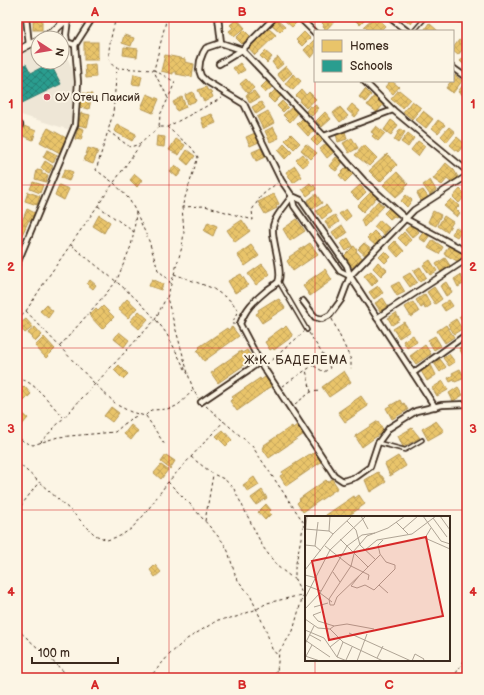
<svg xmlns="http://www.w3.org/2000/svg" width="484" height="695" font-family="'Balsamiq Sans',sans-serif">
<defs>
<pattern id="homes-cross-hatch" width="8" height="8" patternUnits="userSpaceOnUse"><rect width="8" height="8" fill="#e9c46a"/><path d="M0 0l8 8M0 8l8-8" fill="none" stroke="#c9a95b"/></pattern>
<pattern id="schools-cross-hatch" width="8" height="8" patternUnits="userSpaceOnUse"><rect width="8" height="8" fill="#2a9d8f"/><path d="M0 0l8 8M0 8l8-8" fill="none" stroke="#258074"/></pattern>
</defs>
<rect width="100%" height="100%" fill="#fcf5e5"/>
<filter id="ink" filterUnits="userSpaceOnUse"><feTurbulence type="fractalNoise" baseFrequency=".025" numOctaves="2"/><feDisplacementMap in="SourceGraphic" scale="8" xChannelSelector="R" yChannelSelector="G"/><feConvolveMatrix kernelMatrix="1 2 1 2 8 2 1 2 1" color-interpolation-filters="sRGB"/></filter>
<g filter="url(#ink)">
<polygon fill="#eee6d6" points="38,40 38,62 62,62 62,46 78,82 75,125 67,129 21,115 17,113 17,51"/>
<g fill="url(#homes-cross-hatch)" stroke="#b59653">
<polygon points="285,17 294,17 298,21 292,27 283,19"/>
<polygon points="326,17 331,17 335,20 326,30 323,27 324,25 322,23"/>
<polygon points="352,17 364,17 366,19 360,25"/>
<polygon points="374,17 377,17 385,26 380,31 369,31 364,26"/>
<polygon points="402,17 416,17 411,24"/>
<rect x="33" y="19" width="9" height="11"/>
<polygon points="237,19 245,28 234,37 229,31 233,28 230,25"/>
<polygon points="276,19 285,27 280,32 271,24"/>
<polygon points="429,23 438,31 427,31 425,29"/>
<polygon points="268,28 276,35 255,55 247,46"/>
<polygon points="244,30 250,36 242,44 236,38"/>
<polygon points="304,32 310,38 302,46 296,40"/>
<polygon points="124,35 134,38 131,46 122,43"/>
<polygon points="315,39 315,53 311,58 304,50"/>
<polygon points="459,40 466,45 458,55 453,51 453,48"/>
<rect x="84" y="42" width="14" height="18"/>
<polygon points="124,47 138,49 137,57 123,55"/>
<polygon points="265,51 272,57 267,63 260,56"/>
<polygon points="165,55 185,59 185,62 194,64 192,77 176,74 177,72 173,72 173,74 161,71"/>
<polygon points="467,55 467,64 465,66 460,61"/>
<polygon points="278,57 283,64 277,69 272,62"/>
<polygon points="240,63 245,70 238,74 233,68"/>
<polygon points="95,64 96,77 86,78 85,65"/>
<polygon points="286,66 292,73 283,81 277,74"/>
<polygon points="134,74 142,76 140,85 132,84"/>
<polygon points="293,74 301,81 293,90 285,84"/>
<polygon points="455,75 462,81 453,93 446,88 451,81 453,81"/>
<polygon points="246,79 254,88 248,93 240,84"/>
<polygon points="267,81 272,87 265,93 260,88"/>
<polygon points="390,81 392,81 399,87 393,94 385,87"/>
<polygon points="465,82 467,83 467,94 465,96 458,92"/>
<polygon points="206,87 208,91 210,90 213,97 204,102 198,90"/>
<polygon points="365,89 371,95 365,102 359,97"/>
<polygon points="275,90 281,96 274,103 268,97"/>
<polygon points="302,90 306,95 309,92 316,99 306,108 300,102 301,100 296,96"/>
<polygon points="399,90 410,99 402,108 391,99"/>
<polygon points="254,91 259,98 250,103 246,95"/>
<polygon points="193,92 196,101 188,104 185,95"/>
<polygon points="82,93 92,94 89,109 79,107"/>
<polygon points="147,94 159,99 153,113 141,108"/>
<polygon points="374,96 384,104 377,112 367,105"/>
<polygon points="182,97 186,107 177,111 173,102"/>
<polygon points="282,101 288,107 283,112 277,106"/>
<polygon points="412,101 421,108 412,119 403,112"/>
<polygon points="261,102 265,108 256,114 252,107"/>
<polygon points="352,104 360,111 355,117 347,110"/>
<polygon points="315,105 319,108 312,116 306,111 310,106 312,107"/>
<polygon points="292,107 298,113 290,122 283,115"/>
<polygon points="340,107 348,116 340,122 333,113"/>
<polygon points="268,111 274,123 263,129 257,117"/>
<polygon points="423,111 433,119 426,128 416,120"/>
<polygon points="325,112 331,119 322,127 316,121"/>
<polygon points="81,113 90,115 87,127 78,125"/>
<polygon points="212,114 216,123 204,128 201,118"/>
<polygon points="303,118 315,130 308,136 297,124"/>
<polygon points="391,120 398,125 391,135 384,130"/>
<polygon points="438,120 445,125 438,133 432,128"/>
<polygon points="117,124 136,134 132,141 114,131"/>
<polygon points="24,126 36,131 33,140 21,135"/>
<polygon points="376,126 385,133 378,141 372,136 374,134 371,132"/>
<polygon points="78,127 84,129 81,140 75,139"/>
<polygon points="273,127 279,138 270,142 265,131"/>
<polygon points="449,127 455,132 447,142 441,136"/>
<polygon points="48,128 68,139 60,153 40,142"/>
<polygon points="400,129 405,132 398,143 394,140"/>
<polygon points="345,131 347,139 338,142 336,134"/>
<polygon points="255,133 259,142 250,146 246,137"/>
<polygon points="408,133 414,138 408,147 401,142"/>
<polygon points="291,134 300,143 294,149 285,140"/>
<polygon points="317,134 324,139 317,146 311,140"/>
<polygon points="157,136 165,137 164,147 156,146"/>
<polygon points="457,137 465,144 458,152 450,145"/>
<polygon points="352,138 358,148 349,153 343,143"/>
<polygon points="176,139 185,145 179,155 169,150"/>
<polygon points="418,141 425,146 418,156 411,150"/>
<polygon points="327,143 335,151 327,158 320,149"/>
<polygon points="284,144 292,152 285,159 278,151"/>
<polygon points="306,144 317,153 311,159 301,150"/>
<polygon points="364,145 377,158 369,166 355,155"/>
<polygon points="88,148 98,151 93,164 84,161"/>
<polygon points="261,148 265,157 256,161 252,152"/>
<polygon points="47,150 57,155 53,163 43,157"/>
<polygon points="187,150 195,156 188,165 181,159"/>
<polygon points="303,154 309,162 303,167 296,160"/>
<polygon points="387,154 397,165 380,182 369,171"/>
<polygon points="336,157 343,162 336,171 329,166"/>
<polygon points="45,161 53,166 49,173 41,168"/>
<polygon points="446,163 454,170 458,177 452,183 447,179 442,185 433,179"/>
<polygon points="175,165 182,171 177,177 170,171"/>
<polygon points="295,166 302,177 293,183 286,172"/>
<polygon points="347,167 354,173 345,182 339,175"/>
<polygon points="65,169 73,172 69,181 61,178"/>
<polygon points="37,170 42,171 42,174 48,175 46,182 35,179"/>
<polygon points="397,172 408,184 405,186 406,188 396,197 383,185"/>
<polygon points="135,174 142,180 137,187 130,180"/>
<polygon points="430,180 436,190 430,195 423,185"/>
<polygon points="33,182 43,185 40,193 30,189"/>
<polygon points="310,183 312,187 314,185 316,189 307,196 302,189"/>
<polygon points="59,185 69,189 64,200 55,195"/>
<polygon points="360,185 366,192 358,200 351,193"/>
<polygon points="460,189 466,195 459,203 453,197"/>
<polygon points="423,190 428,197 421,201 417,193"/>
<polygon points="28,192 40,196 37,205 25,201"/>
<polygon points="371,192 377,197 363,212 357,206"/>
<polygon points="274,194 279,204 276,206 277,208 265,214 258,202"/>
<polygon points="316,194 322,203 313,209 307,201"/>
<polygon points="406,195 412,200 407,207 401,201"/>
<polygon points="451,199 459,206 456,209 460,213 457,217 444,206"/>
<polygon points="378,201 384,206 364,227 361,220"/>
<polygon points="326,205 331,212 322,219 316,211"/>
<polygon points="391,206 399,214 396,217 394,216 390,219 384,213"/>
<polygon points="27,209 37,214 34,222 29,220 21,237 17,235 17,225 20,226"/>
<polygon points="346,209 351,216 345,221 339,214"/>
<polygon points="433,211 441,215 436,226 428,222"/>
<polygon points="99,215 110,222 104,233 93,226"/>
<polygon points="335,215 339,222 329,229 325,221"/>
<polygon points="444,216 453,222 447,232 438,226"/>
<polygon points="297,219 305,231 290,241 283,229"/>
<polygon points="242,220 250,231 235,242 227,230"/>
<polygon points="380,220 389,228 384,235 374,227"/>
<polygon points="208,222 217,226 213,236 204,231"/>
<polygon points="412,224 419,232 412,238 405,230"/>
<polygon points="342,225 347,233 337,240 332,232"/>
<polygon points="456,227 461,231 457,237 452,234"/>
<polygon points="463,230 467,232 466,242 460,239"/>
<polygon points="374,231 382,239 376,246 367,238"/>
<polygon points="424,231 430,235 425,242 419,238"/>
<polygon points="404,232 411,240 406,246 398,238"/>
<polygon points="348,238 353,246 346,251 341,243"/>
<polygon points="433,240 443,247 439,254 428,248"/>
<polygon points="395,241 404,251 398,257 389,247"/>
<polygon points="310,243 318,254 293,271 287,261 290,258 289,257"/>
<polygon points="364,243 372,249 366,256 358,249"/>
<polygon points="251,245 259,256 245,266 237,255"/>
<polygon points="449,245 464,252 459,262 444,254"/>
<polygon points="354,246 357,250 356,251 364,260 354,269 343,257"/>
<polygon points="385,251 391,257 385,263 379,257"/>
<polygon points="445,258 451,267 442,274 436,264"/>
<polygon points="430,260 437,271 430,275 423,265"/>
<polygon points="378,262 387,270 381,276 373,268"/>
<polygon points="262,264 270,274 256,285 248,274"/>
<polygon points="420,267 426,277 420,282 413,271"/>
<polygon points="325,269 332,280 310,296 303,286 306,284 305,283"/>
<polygon points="371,271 378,280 372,286 364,276"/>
<polygon points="410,273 417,282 410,287 403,277"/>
<polygon points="241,274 248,285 235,293 228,281"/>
<polygon points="460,275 465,283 458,287 454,279"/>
<polygon points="152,279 163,284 161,290 149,286"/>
<polygon points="90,280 96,285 93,289 87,284"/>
<polygon points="399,282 405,292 397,296 391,286"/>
<polygon points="446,282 452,292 446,296 440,286"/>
<polygon points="378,286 383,293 374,299 369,292"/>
<polygon points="434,287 442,299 435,304 427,292"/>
<polygon points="425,294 431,305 425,309 424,306 421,308 416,300"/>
<polygon points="383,298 388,306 380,311 375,303"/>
<polygon points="127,299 137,308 128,318 118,309"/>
<polygon points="279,299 285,308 262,323 256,314 259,312 258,310 274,300 275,301"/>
<polygon points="449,300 453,306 445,311 441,305"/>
<polygon points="413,302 419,312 411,317 405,307"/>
<polygon points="46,305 53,311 48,318 40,311"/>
<polygon points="103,306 114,317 102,329 89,315 96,309 98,311"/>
<polygon points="139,311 148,319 139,329 130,321"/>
<polygon points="466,312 467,326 466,327 459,317"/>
<polygon points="396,313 400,320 392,325 388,318"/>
<polygon points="26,319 33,327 25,333 18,325"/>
<polygon points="456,319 462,329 454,334 448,324"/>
<polygon points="404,322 410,331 399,338 393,329"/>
<polygon points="446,325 454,337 445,343 437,331"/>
<polygon points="286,326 293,336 274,350 273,348 270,350 265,342 268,340 267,339 282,328 283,329"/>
<polygon points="35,327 42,335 35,342 28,333"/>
<polygon points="232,327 239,336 204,361 197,351 200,348 199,347 227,328 228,330"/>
<polygon points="119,332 129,340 124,347 114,339"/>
<polygon points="413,335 417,342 407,348 403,341"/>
<polygon points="435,336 441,346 434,350 428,340"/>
<polygon points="44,337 55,349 46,358 35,346"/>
<polygon points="467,343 467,358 465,359 459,348"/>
<polygon points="425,345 431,354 416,364 410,356"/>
<polygon points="247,350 253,359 218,383 211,373 215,371 214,370 241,351 242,353"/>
<polygon points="449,354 455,362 449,366 443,358"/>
<polygon points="440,359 446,367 440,372 434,363"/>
<polygon points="119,365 128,374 123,379 114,370"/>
<polygon points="431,365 436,375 427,381 421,371"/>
<polygon points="460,369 465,378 455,382 454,380 450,382 448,378 453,375 452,373"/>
<polygon points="344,371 351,382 329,397 322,387"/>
<polygon points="265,377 272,386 237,411 230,401 233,398 232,397 260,378 261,380"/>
<polygon points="443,381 448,390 437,396 432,388"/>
<polygon points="24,386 31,394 24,401 17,393"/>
<polygon points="458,387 463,395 453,401 449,393"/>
<polygon points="361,396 368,406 345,422 338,412"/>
<polygon points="400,400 402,404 404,403 408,410 392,419 386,408"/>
<polygon points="111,407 119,413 112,422 104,416"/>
<polygon points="21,412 28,418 21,426 17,422 17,416"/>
<polygon points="378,421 384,431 362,447 355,436"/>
<polygon points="436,421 444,431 428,440 422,429"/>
<polygon points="131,425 138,431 131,440 124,434"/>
<polygon points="297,425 304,434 269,458 262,448 265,446 264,445 292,426 293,428"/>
<polygon points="412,428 420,438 403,447 398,436"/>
<polygon points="223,430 232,440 226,446 216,436"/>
<polygon points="315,452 321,462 286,486 280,476 283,474 282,472 310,454 311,455"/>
<polygon points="166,455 175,461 170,469 161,462"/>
<polygon points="398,456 401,460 402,459 406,466 390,476 385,464"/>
<polygon points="161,465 168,470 161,479 154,473"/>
<polygon points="378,472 381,476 382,476 386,482 370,492 365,480"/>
<polygon points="254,477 259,485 248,492 243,485"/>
<polygon points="332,479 338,488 303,512 297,503 300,500 299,499 326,480 328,482"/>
<polygon points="262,490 267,498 256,505 251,498"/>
<polygon points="359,495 365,504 347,517 326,517 326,515 354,496 355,498"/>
<polygon points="266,504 271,510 269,512 271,514 265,520 258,512"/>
<polygon points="155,565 161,572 155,577 150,570"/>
</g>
<polygon fill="url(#schools-cross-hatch)" stroke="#2f7a6d" points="50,63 61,84 22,103 17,93 17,79 24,75 20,67 26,64 31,73"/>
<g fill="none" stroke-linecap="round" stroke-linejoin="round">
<defs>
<g id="service">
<polyline points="457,17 459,20"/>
<polyline points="414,31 426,17"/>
<polyline points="279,282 307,330"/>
<polyline points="379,443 405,450 422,440"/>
</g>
<g id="minor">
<polyline points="26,17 29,45"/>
<polyline points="218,17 221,43"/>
<polyline points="299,17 315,33"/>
<polyline points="389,17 407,31"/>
<polyline points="68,19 66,35 67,42 75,45 93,17"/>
<polyline points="219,64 242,50 275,17"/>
<polyline points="453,68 467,78"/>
<polyline points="364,81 393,110 467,171"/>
<polyline points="17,130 20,125"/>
<polyline points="324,136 393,110"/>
<path d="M292,196C286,205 274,217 273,227C271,240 284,272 278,282C275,285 269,288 266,291C253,302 246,308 240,324L260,362L334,475L343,481L356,477L370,467L378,443L389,428L416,411L442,405L467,404"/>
<polyline points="292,196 301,200 347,266 350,276 435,407"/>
<polyline points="17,264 75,125 78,82 75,45"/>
<polyline points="350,276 340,271 294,206 292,196 281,180 244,104 206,81 201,76 199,70 200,61 203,53 206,48 221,43 242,50 324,136 364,181 406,219 467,252"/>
<polyline points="303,301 315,317 322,319 330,315 341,300 350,276 414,210 467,176"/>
<polyline points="377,318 467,259"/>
<polyline points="413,373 467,334"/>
<polyline points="201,402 260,362"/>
</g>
<g id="secondary">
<polyline points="41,38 55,30 69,17"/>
<polyline points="17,51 38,40"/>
</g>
</defs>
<use href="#service" stroke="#3b2a1e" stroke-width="5.5"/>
<use href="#minor" stroke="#3b2a1e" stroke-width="8"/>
<use href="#secondary" stroke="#3b2a1e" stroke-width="9"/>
<g stroke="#3b2a1e" stroke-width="1" stroke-dasharray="3 3" stroke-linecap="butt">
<path d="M116,17C114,27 106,51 110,61C111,65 114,66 117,68"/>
<polyline points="167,17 154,70 175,82 168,99"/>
<path d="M159,127L140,144L130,147L108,131L113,113L117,68L154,70C157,81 165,89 168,99L160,115L159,127H167L192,148L198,157L182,207L184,232L182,247L167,298L189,377L193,389L198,398"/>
<polyline points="167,127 222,98"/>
<polyline points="98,206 134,232"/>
<polyline points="182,207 205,206 253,220 252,210 261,196 277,183"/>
<polyline points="136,212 149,241 158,270 169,280 170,283"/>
<path d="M71,245C103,272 142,298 166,333C174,346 180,361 188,374"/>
<polyline points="174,274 212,288 231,301 238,310 232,324 235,324"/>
<path d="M26,311L95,384L117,405L131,412L145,416L151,410C177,409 176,408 193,390"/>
<polyline points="17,319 26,311 46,280 140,145"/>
<polyline points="332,319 351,360 351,369"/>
<polyline points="309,333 325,358 306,370 311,392"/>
<polyline points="60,346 116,282 131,246 134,232 136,212 129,199 114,183 96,170 108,131"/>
<polyline points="267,364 304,332"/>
<polyline points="314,366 324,372 330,368 325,358"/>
<path d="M17,378C34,380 51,405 63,417"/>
<polyline points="282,386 306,370"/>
<polyline points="295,404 311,392 320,391"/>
<polyline points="206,406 252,446 304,523 295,568 295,580 303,595 293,631 279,652 277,672 279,678"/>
<polyline points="146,416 165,445"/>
<polyline points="17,435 24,442 33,445 58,437 115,432 130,419 139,415"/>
<polyline points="40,443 155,320 166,298"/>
<polyline points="191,457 213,474 224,479 233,487 263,547 277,566 295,580"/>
<polyline points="17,462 70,510 95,535 107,540 120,536 131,529 144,515 168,482 224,421"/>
<polyline points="168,482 190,504 223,542 228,551 236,578 250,595 266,630 272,649 279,657"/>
<polyline points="17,511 39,482"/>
<polyline points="205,521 213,475"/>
<polyline points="17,629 71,678"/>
<polyline points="149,678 170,654 187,639 218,620 236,617 257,609 267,603 306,594"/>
<polyline points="272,678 277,669"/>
<polyline points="453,678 467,656"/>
</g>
<use href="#service" stroke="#fcf5e5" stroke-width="2.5"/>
<use href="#minor" stroke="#fcf5e5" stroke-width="4.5"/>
<use href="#secondary" stroke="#fcf5e5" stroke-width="6"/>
</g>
</g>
<path fill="none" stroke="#d62828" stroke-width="1" stroke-opacity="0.55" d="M169,17V678M315,17V31M315,81V517M17,185H467M17,348H467M17,510H467M315,660V678"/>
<circle fill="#d1495b" stroke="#fcf5e5" stroke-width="1.5" cx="47" cy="97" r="4"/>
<g text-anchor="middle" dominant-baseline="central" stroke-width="4" stroke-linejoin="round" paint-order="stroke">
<g font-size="11" fill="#3b2a1e" stroke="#fcf5e5" text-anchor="start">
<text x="55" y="97">ОУ Отец Паисий</text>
</g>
<g font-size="12" letter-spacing="1" fill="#3b2a1e" stroke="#fcf5e5">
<text x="296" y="360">Ж.К. БАДЕЛЕМА</text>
</g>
</g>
<g transform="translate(305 516)">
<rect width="145" height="145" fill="#fcf5e5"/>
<path fill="none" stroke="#afa495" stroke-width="1" d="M56,0L63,13M118,0L136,25L145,28M135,0L145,14M128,2L142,21M42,5L51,14L55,29L71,44M91,6L103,18M126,12L120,22L145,33M0,13L24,15L28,18M98,13L113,0M24,15L25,0M0,20L2,0M35,23L63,51M0,29L10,30L16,35M10,30L13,6M20,30L44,49L64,59L63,64M60,34L72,24L107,18L131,0M48,36L62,20L83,12L100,0M49,38L46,50L24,83L25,89H29L32,81L57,57M0,54L28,18L47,0M28,56L35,66M57,57L75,39M0,59L12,62M0,69L16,75M74,69L83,77M46,70L52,72L60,69L69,74L90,53V49L81,46L75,38L73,29L78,24M46,70L54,60M15,77L27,86M0,82L25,34L61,0M9,91L23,87M0,93L15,77L42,30L57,19L70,17M16,96L8,99L13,105L29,110L25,113M0,103L13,112L25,113L38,126L78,145M29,110L42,108L69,113M0,114L19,122L32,141L42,145M44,117L106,145M5,119L16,125M0,124L25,141M0,128L9,110M25,131L35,123M0,140L15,145M32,141L38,126M0,142L7,129M72,142L78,130M41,144L47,131M52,145L62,118M107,145L110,138L119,143L118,145"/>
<path fill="#d62828" fill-opacity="0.15" stroke="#d62828" stroke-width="2" d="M121,21L138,100L24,124L7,45Z"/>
<rect width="145" height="145" fill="none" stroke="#3b2a1e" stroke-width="2"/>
</g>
<rect width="484" height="695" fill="none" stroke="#fcf5e5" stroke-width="44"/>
<rect x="314" y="30" width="140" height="52" fill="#fcf5e5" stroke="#afa495"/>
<rect x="322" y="40" width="20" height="12" fill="#e9c46a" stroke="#afa495"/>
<text x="350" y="50" font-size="12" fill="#3b2a1e">Homes</text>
<rect x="322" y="60" width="20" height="12" fill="#2a9d8f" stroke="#afa495"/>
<text x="350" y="70" font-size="12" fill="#3b2a1e">Schools</text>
<g transform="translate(50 50) rotate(102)"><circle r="19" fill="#fcf5e5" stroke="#afa495"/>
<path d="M0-3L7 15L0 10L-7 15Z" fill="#d1495b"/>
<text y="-6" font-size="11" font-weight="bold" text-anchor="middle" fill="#3b2a1e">N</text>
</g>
<path d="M32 657v6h86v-6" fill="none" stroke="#3b2a1e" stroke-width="2"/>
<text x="38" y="657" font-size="12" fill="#3b2a1e" stroke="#fcf5e5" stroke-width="3" paint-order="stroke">100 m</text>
<rect x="22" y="22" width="440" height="651" fill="none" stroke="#d62828" stroke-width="1.5"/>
<g font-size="13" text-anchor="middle" font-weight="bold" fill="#d62828">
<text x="95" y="16">A</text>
<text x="242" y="16">B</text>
<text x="389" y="16">C</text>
<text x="11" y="108">1</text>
<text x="473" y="108">1</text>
<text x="11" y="271">2</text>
<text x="473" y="271">2</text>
<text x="11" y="433">3</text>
<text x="473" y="433">3</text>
<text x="11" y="596">4</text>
<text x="473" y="596">4</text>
<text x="95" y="689">A</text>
<text x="242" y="689">B</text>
<text x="389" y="689">C</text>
</g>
</svg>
